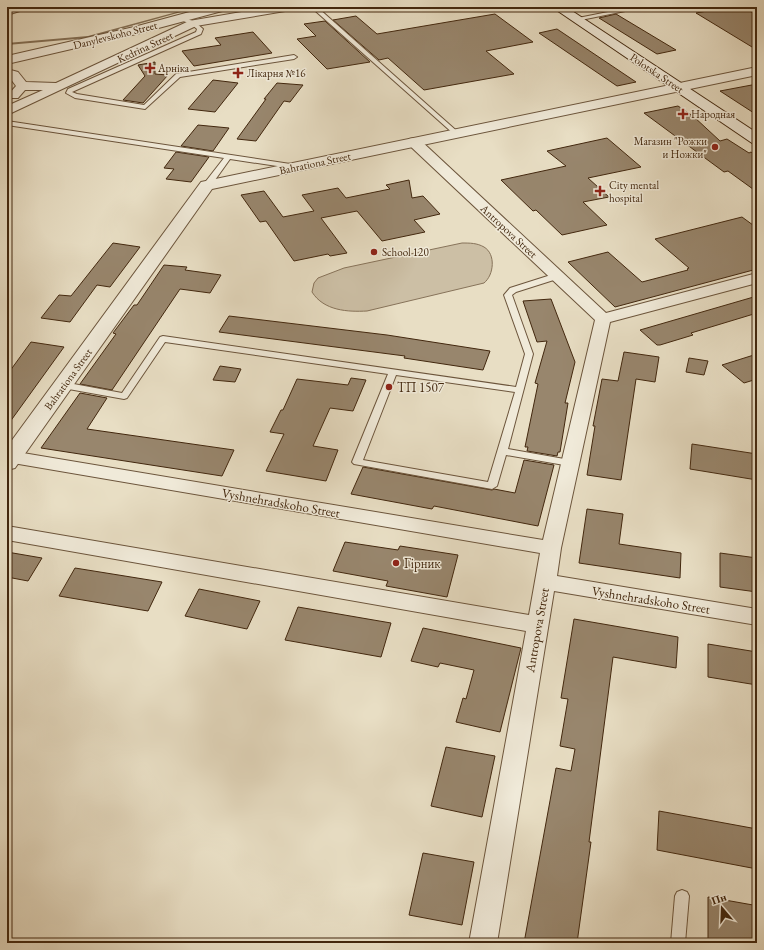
<svg xmlns="http://www.w3.org/2000/svg" width="764" height="950" font-family="'EB Garamond',serif">
<rect width="100%" height="100%" fill="#e8dec4"/>
<filter id="stains"><feTurbulence type="fractalNoise" baseFrequency=".005" numOctaves="4"/><feColorMatrix values="0 0 0 0 .2 0 0 0 0 .09 0 0 0 0 .02 0 0 0 .5 -.17"/></filter>
<radialGradient id="worn" r=".72"><stop offset=".6" stop-color="#630" stop-opacity="0"/><stop offset="1" stop-color="#630" stop-opacity=".3"/></radialGradient>
<path fill="#ccbfa5" stroke="#87735a" d="M462,243C470,243 477,243 484,247C496,254 494,275 484,283L367,311C348,312 324,311 312,292L314,283L318,278L344,268Z"/>
<g fill="none" stroke-linecap="round" stroke-linejoin="round">
<polygon fill="#847056" fill-rule="evenodd" points="195,7 199,7 88,38 7,45 7,43 88,36"/>
</g>
<g fill="#98866d" stroke="#42270e">
<polygon points="730,7 742,7 757,15 757,50 696,13"/>
<polygon points="495,14 533,42 486,51 514,74 424,90 388,58 379,60 333,20 356,16 377,34"/>
<polygon points="616,14 676,50 657,54 599,18"/>
<polygon points="325,21 370,62 327,69 297,39 316,36 304,24"/>
<polygon points="557,29 636,82 617,86 539,33"/>
<polygon points="253,32 272,53 194,66 182,51 221,45 215,38"/>
<polygon points="155,62 155,74 168,75 143,103 123,100 145,76 138,65"/>
<polygon points="213,80 238,83 215,112 188,109"/>
<polygon points="277,83 303,85 290,102 284,101 256,141 237,139 266,99 264,99"/>
<polygon points="757,84 757,115 720,91"/>
<polygon points="678,106 693,116 720,141 727,139 749,153 751,152 757,156 757,192 728,171 724,172 644,113"/>
<polygon points="198,125 229,128 213,151 181,146"/>
<polygon points="607,138 641,167 588,178 609,197 583,202 607,225 562,235 536,210 533,211 501,180 566,166 547,151"/>
<polygon points="176,152 209,157 191,182 166,179 174,169 164,168"/>
<polygon points="409,180 412,198 423,196 440,214 414,220 425,232 382,241 357,211 321,218 347,253 330,256 328,254 294,261 266,221 260,222 241,195 264,191 283,217 314,211 302,195 338,188 346,198 390,189 386,185"/>
<polygon points="742,217 757,228 757,269 615,307 568,262 608,252 642,282 688,270 687,269 689,268 655,239"/>
<polygon points="113,243 140,247 110,287 97,285 70,322 41,318 59,295 71,296"/>
<polygon points="164,265 187,267 185,270 221,275 210,293 180,289 112,390 80,384 116,334 113,333 134,305 137,305"/>
<polygon points="757,296 757,313 691,333 693,335 660,345 657,345 640,330"/>
<polygon points="551,299 575,362 565,403 568,403 560,452 558,452 557,456 527,451 528,447 525,447 538,384 535,383 547,341 537,342 523,301"/>
<polygon points="229,316 387,335 490,351 483,370 404,358 405,356 219,332"/>
<polygon points="31,342 64,347 7,426 7,375"/>
<polygon points="624,352 659,357 655,382 636,379 621,480 587,475 595,426 593,426 602,379 618,381"/>
<polygon points="757,354 757,379 744,383 722,365"/>
<polygon points="689,358 708,361 704,375 686,372"/>
<polygon points="220,366 241,369 235,382 213,380"/>
<polygon points="351,378 366,380 353,411 330,408 313,446 338,450 326,481 266,471 284,434 270,432 281,410 283,410 297,379 348,385"/>
<polygon points="80,393 107,398 87,429 234,450 222,476 41,448"/>
<polygon points="692,444 757,454 757,480 690,469"/>
<polygon points="524,460 554,465 538,526 434,506 432,509 351,494 363,467 492,490 494,489 515,493"/>
<polygon points="587,509 623,514 619,544 681,553 680,578 579,563"/>
<polygon points="345,542 398,550 400,546 458,555 447,597 386,586 388,581 333,571"/>
<polygon points="7,552 42,558 28,581 7,577"/>
<polygon points="720,553 757,558 757,592 720,587"/>
<polygon points="75,568 162,582 148,611 59,596"/>
<polygon points="199,589 260,601 247,629 185,616"/>
<polygon points="298,607 391,623 381,657 285,640"/>
<polygon points="574,619 678,637 676,668 613,657 589,842 591,842 577,943 524,943 556,768 571,771 575,749 560,746 568,699 561,698"/>
<polygon points="423,628 521,648 500,732 456,722 463,698 466,699 474,670 440,663 438,667 411,661"/>
<polygon points="708,644 757,652 757,685 708,677"/>
<polygon points="446,747 495,756 482,817 431,806"/>
<polygon points="659,811 757,829 757,869 657,850"/>
<polygon points="423,853 474,862 462,925 409,915"/>
<polygon points="708,897 753,905 755,943 708,943"/>
</g>
<g fill="none" stroke-linecap="round" stroke-linejoin="round">
<defs>
<g id="service">
<polygon points="311,7 317,7 459,133 459,135 455,135"/>
<polygon points="633,7 645,7 576,21 573,19"/>
<polygon points="180,16 195,22 203,29 201,34 72,92 77,94 144,105 176,74 294,55 297,57 294,59 180,77 145,109 75,98 66,93 68,89 196,32 197,29 191,24 178,19 178,17"/>
<polygon points="7,121 297,165 301,167 297,169 230,159 210,187 207,187 203,185 224,158 7,125"/>
<path d="M554,274H560L561,276L560,278L516,292L512,295L533,354L508,449L570,460L575,463L570,466L506,455L497,486L492,489L354,464L352,462L388,374L165,342L127,398L124,399L63,388L58,385L63,382L122,393L160,337L163,336L516,387L525,354L504,295L510,288ZM396,375L515,392L488,482L363,460Z"/>
<polygon points="682,890 687,892 689,896 685,943 671,943 675,896 677,892"/>
</g>
<g id="minor">
<polygon points="11,7 27,7 26,9 7,15 7,8"/>
<polygon points="271,7 296,7 291,10 196,26 7,115 7,106 43,90 25,90 18,98 10,98 8,95 16,86 10,78 7,77 7,69 18,72 26,82 56,83 189,21"/>
<polygon points="414,138 419,139 606,313 757,273 757,283 610,322 561,548 557,576 757,609 757,625 554,591 497,943 469,943 526,631 7,540 7,526 529,615 540,553 7,462 7,452 11,451 543,540 595,320 409,145 407,142 409,139"/>
</g>
<g id="tertiary">
<polygon points="208,7 228,7 226,10 136,34 7,64 7,56 134,27"/>
<polygon points="757,67 757,75 212,189 15,468 7,470 7,447 201,182"/>
</g>
<polygon id="secondary" points="552,7 566,7 757,133 757,145 752,143"/>
</defs>
<use href="#service" stroke="#6c553c" stroke-width="2"/>
<use href="#minor" stroke="#6c553c" stroke-width="2"/>
<use href="#tertiary" stroke="#6c553c" stroke-width="2"/>
<use href="#secondary" stroke="#42270e" stroke-width="2"/>
<use href="#service" fill="#f0ead9" fill-rule="evenodd"/>
<use href="#minor" fill="#f0ead9" fill-rule="evenodd"/>
<use href="#tertiary" fill="#f0ead9" fill-rule="evenodd"/>
<use href="#secondary" fill="#f0ead9" fill-rule="evenodd"/>
</g>
<g fill="#8f2418" stroke="#f0ead9" stroke-width="1.5">
<path d="M148 62h4v4h4v4h-4v4h-4v-4h-4v-4h4z"/>
<path d="M236 67h4v4h4v4h-4v4h-4v-4h-4v-4h4z"/>
<path d="M681 108h4v4h4v4h-4v4h-4v-4h-4v-4h4z"/>
<circle cx="715" cy="147" r="4"/>
<path d="M598 185h4v4h4v4h-4v4h-4v-4h-4v-4h4z"/>
<circle cx="374" cy="252" r="4"/>
<circle cx="389" cy="387" r="4"/>
<circle cx="396" cy="563" r="4"/>
</g>
<g text-anchor="middle" dominant-baseline="central" stroke-width="3" stroke-linejoin="round" paint-order="stroke">
<g font-size="11" fill="#42270e" stroke="#f0ead9">
<text transform="translate(115 35) rotate(-14)">Danylevskoho Street</text>
<text transform="translate(145 47) rotate(-25)">Kedrina Street</text>
<text transform="translate(657 73) rotate(34)">Polotska Street</text>
<text transform="translate(315 163) rotate(-12)">Bahrationa Street</text>
<text transform="translate(509 231) rotate(43)">Antropova Street</text>
<text transform="translate(68 379) rotate(-54)">Bahrationa Street</text>
</g>
<g font-size="11" fill="#42270e" stroke="#f0ead9" text-anchor="start">
<text x="158" y="68">Арніка</text>
<text x="247" y="73">Лікарня №16</text>
<text x="691" y="114">Народная</text>
<text x="707" y="141" text-anchor="end">Магазин "Рожки<tspan x="707" dy="13">и Ножки"</tspan></text>
<text x="609" y="185">City mental<tspan x="609" dy="13">hospital</tspan></text>
<text x="382" y="252">School 120</text>
</g>
<g font-size="13" fill="#42270e" stroke="#f0ead9" text-anchor="start">
<text x="397" y="387">ТП 1507</text>
<text x="404" y="563">Гірник</text>
</g>
<g font-size="13" fill="#42270e" stroke="#f0ead9">
<text transform="translate(281 503) rotate(10)">Vyshnehradskoho Street</text>
<text transform="translate(651 600) rotate(9)">Vyshnehradskoho Street</text>
<text transform="translate(537 630) rotate(-80)">Antropova Street</text>
</g>
</g>
<rect width="764" height="950" fill="none" stroke="#e8dec4" stroke-width="24"/>
<rect x="8" y="8" width="748" height="934" fill="none" stroke="#42270e" stroke-width="2"/>
<rect x="12" y="12" width="740" height="926" fill="none" stroke="#42270e"/>
<g transform="translate(722 908) rotate(341)" stroke="#f0ead9" stroke-width="3" paint-order="stroke">
<path d="M0-3L7 15L0 10L-7 15Z" fill="#42270e"/>
<text y="-6" font-size="11" font-weight="bold" text-anchor="middle" fill="#42270e">Пн</text>
</g>
<rect width="100%" height="100%" filter="url(#stains)"/>
<rect width="100%" height="100%" fill="url(#worn)"/>
</svg>
